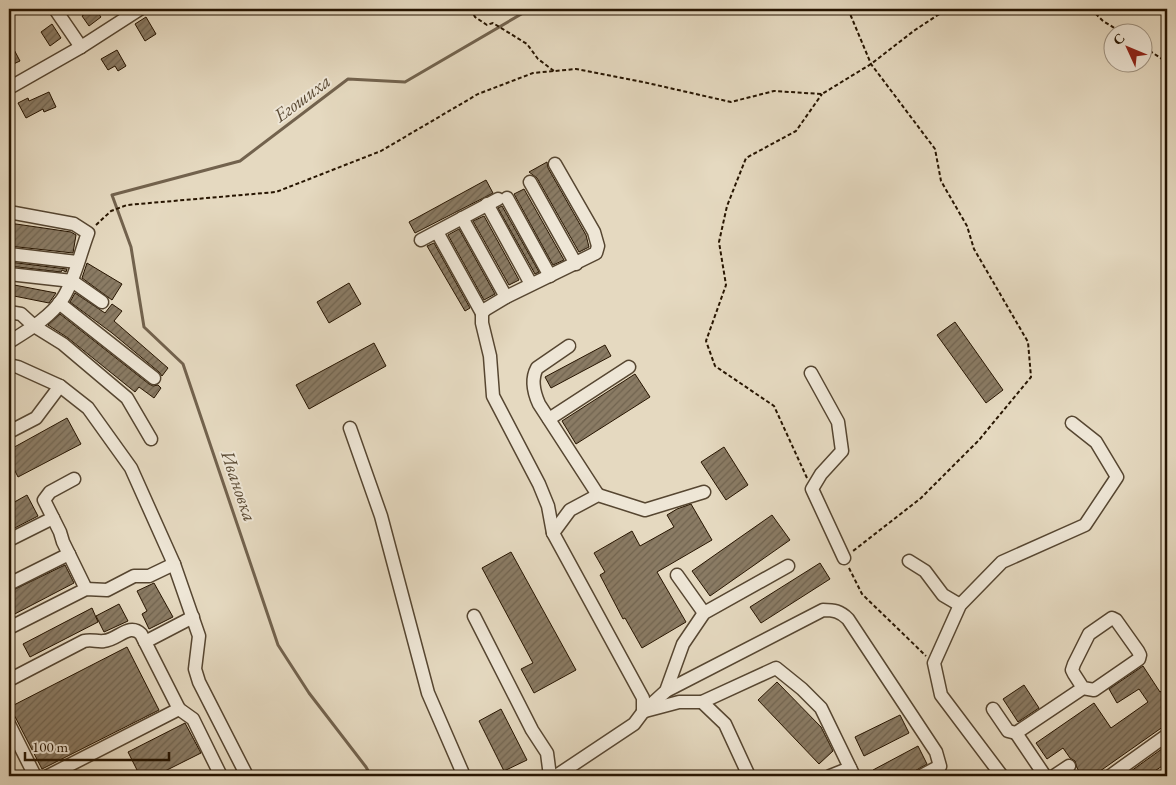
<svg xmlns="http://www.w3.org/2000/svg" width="1176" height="785" font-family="'EB Garamond',serif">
<defs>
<pattern id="building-hatch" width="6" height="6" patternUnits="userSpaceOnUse" patternTransform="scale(1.25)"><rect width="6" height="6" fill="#8a7b64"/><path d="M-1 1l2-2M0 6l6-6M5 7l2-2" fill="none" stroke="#716450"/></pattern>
</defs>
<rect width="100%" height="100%" fill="#e5d9c0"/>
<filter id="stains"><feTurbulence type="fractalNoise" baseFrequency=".004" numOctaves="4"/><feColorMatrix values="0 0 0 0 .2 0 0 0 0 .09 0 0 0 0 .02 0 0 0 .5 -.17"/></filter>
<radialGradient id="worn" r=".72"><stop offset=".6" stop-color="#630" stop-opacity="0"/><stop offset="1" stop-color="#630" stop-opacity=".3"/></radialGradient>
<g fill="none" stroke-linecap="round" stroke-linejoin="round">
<polyline stroke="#72624d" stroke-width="3" points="371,776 366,767 309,693 278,645 183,364 144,327 131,247 112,195 240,161 348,79 405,82 530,9"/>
</g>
<g fill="url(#building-hatch)" stroke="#271501">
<polygon points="92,9 95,9 101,17 89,26 82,16"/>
<polygon points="146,17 156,34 145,41 135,24"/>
<polygon points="52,24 61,38 50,46 41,32"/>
<polygon points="9,40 20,61 9,66"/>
<polygon points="117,50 126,66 118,71 115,66 108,70 101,59"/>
<polygon points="49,92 56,107 44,112 43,109 26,118 18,103 28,98 29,101"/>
<polygon points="547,162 548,168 586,235 589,247 579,252 537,178 529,172"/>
<polygon points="486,180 493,193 415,233 409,222"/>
<polygon points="524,189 564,260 553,265 514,194"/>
<polygon points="502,206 539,272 535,274 498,208"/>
<polygon points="484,216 519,280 509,285 473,221"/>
<polygon points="9,223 71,232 76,235 73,253 9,246"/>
<polygon points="459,229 495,294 484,300 448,235"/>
<polygon points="434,243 470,308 465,311 427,246"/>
<polygon points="9,262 67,269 66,272 62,270 61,272 9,266"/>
<polygon points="87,263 122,284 112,300 82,278"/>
<polygon points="349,283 361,304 329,323 317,302"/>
<polygon points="9,284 56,293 49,303 9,295"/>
<polygon points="75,293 105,313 112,304 122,311 114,321 168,368 162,376 159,372 112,333 70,302"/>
<polygon points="60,314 149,384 153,386 158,385 161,388 154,398 139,387 135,392 68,338 48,325"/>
<polygon points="955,322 1003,390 986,403 937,335"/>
<polygon points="374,343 386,366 309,409 296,385"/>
<polygon points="605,345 611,356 551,388 545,377"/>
<polygon points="635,374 650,397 576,444 562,421"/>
<polygon points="67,418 81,444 18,477 9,459 9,450"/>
<polygon points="724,447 748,485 726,500 701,462"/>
<polygon points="27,495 38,516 9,531 9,505"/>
<polygon points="691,504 712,540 657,572 686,622 642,648 625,618 623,619 600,575 605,572 594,553 632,531 640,546 674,527 667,515 677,509"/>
<polygon points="772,515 790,540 710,596 692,571"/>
<polygon points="511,552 576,670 534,693 521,669 533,663 482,568"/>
<polygon points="820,563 830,579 761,623 750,607"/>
<polygon points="65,565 74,583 9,617 9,592"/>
<polygon points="154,583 173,617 149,629 142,614 147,611 137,591"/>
<polygon points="119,604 128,621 104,632 96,616"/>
<polygon points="92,608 98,622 30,657 23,644"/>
<polygon points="127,647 159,710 42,769 10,707"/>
<polygon points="1143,666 1160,692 1167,687 1167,724 1093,776 1082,776 1077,768 1075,761 1070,758 1063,748 1047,759 1036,743 1094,703 1111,728 1148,702 1139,689 1117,703 1109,689"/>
<polygon points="777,682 821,727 833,751 819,764 758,700"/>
<polygon points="1024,685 1039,708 1018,722 1003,699"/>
<polygon points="501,709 527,760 504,771 479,721"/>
<polygon points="900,715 909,733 864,756 855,737"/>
<polygon points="185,723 201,753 155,776 140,776 128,752"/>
<polygon points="918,746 927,764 906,776 876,776 873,770"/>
<polygon points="1166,746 1167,748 1167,763 1147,776 1124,776"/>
</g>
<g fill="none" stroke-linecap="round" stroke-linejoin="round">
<defs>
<g id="minor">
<polyline points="55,9 81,47"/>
<polyline points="9,88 81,47 140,9"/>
<polyline points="555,164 594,232 598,246 596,253 506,297 486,309 482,313 482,323 490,356 493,396 539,484 548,506 553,533 643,698 643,712"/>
<polyline points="530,182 576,264"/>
<polyline points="507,198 550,276"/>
<polyline points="487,204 531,284"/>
<path d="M9,212L74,224L88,233C80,254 75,279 63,298C51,317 27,331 9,342"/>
<polyline points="462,218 506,297"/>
<polyline points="437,232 482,313"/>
<polyline points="421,240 498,199"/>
<polyline points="9,254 77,262"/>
<polyline points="9,274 72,281 102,302"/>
<polyline points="59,303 154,378"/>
<polyline points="9,312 21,314 34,326 63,344 127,398 151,439"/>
<path d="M569,346L537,368C531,379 534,393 539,404L598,495"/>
<polyline points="9,365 18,367 60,386 88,408 131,468 174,564 199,636 195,669 199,682 247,776"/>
<polyline points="811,373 838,422 842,451 821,474 812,489 844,558"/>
<polyline points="549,419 629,367"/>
<polyline points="350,428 381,516 428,693 464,776"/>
<polyline points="9,432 36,418 60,386"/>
<polyline points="74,479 50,492 44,500 60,532 63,542 86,589"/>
<polyline points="553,533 570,510 598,495 645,510 704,492"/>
<polyline points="9,540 53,518"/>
<polyline points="909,561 925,571 943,595 960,605"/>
<polyline points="677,575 704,613"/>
<polyline points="9,584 69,554"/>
<polyline points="474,616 532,730 547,753 550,776"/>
<polyline points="9,628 86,589 107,590 134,576 149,576 174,564"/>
<polyline points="145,642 193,617"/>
<path d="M9,680L84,641C92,639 97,642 104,641C118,640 129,622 141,634L179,709L48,776"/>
<path d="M666,691L823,610C834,610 840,611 848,619L936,752L940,766L921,776"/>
<polyline points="702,702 725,724 749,776"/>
<polyline points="179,709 193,719 221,776"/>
<polyline points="993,709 1008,731 1016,733"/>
<polyline points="645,711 679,702 702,702 776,668 802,689 821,708 854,776"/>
<polyline points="9,724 35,776"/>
<polyline points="556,776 634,724 643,712 666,691 683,644 704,613 788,566"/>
<polyline points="830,776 850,768"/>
<polyline points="1002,776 941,695 934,663 960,605 1002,562 1085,525 1117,477 1096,442 1072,423"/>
<polyline points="1045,776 1016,733 1083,688 1094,690 1139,659 1140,655 1138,651 1116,620 1112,618 1089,634 1074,664 1072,670 1074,674 1083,688"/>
<polyline points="1054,776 1069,766"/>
<polyline points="1110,776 1167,735"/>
</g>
</defs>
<use href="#minor" stroke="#564631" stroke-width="15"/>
<g stroke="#271501" stroke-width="2" stroke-dasharray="4 2.5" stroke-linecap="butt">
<polyline points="471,9 475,17 487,25 493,23 527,44 538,59 554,71"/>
<polyline points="848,9 871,64 935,149 941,181 967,226 974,249 1028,342 1031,377 979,440 921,498 853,551"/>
<polyline points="1091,9 1103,21 1121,32"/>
<polyline points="1144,47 1162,59 1167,86"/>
<polyline points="96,225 111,211 127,205 276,192 381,151 478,94 533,73 576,69 643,82 731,102 774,91 822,94 871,64 915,30 947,9"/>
<polyline points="807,478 774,406 715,366 706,341 726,285 719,242 727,206 746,158 796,131 822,94"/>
<polyline points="849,568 862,594 926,656"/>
</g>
<use href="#minor" stroke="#eee6d6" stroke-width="12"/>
</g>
<g text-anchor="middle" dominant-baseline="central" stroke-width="4" stroke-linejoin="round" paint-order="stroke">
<g font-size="19" font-style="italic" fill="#594933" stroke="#eee6d6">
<text transform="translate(302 98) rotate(-37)">Егошиха</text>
<text transform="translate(239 486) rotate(71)">Ивановка</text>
</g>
</g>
<rect width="1176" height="785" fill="none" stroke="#e5d9c0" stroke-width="30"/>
<rect x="10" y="10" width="1156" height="765" fill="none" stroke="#271501" stroke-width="2.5"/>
<rect x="15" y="15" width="1146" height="755" fill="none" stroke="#271501"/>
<g transform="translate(1128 48) rotate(314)"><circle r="24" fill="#eee6d6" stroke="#9e9281"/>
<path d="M0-4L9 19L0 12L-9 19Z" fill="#8f2418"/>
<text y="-8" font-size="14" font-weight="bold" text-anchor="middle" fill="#271501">С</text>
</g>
<path d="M25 752v8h144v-8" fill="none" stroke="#271501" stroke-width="2.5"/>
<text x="32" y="752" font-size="15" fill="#271501" stroke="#eee6d6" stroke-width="4" paint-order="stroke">100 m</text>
<rect width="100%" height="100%" filter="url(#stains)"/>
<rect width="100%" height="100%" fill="url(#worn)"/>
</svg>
